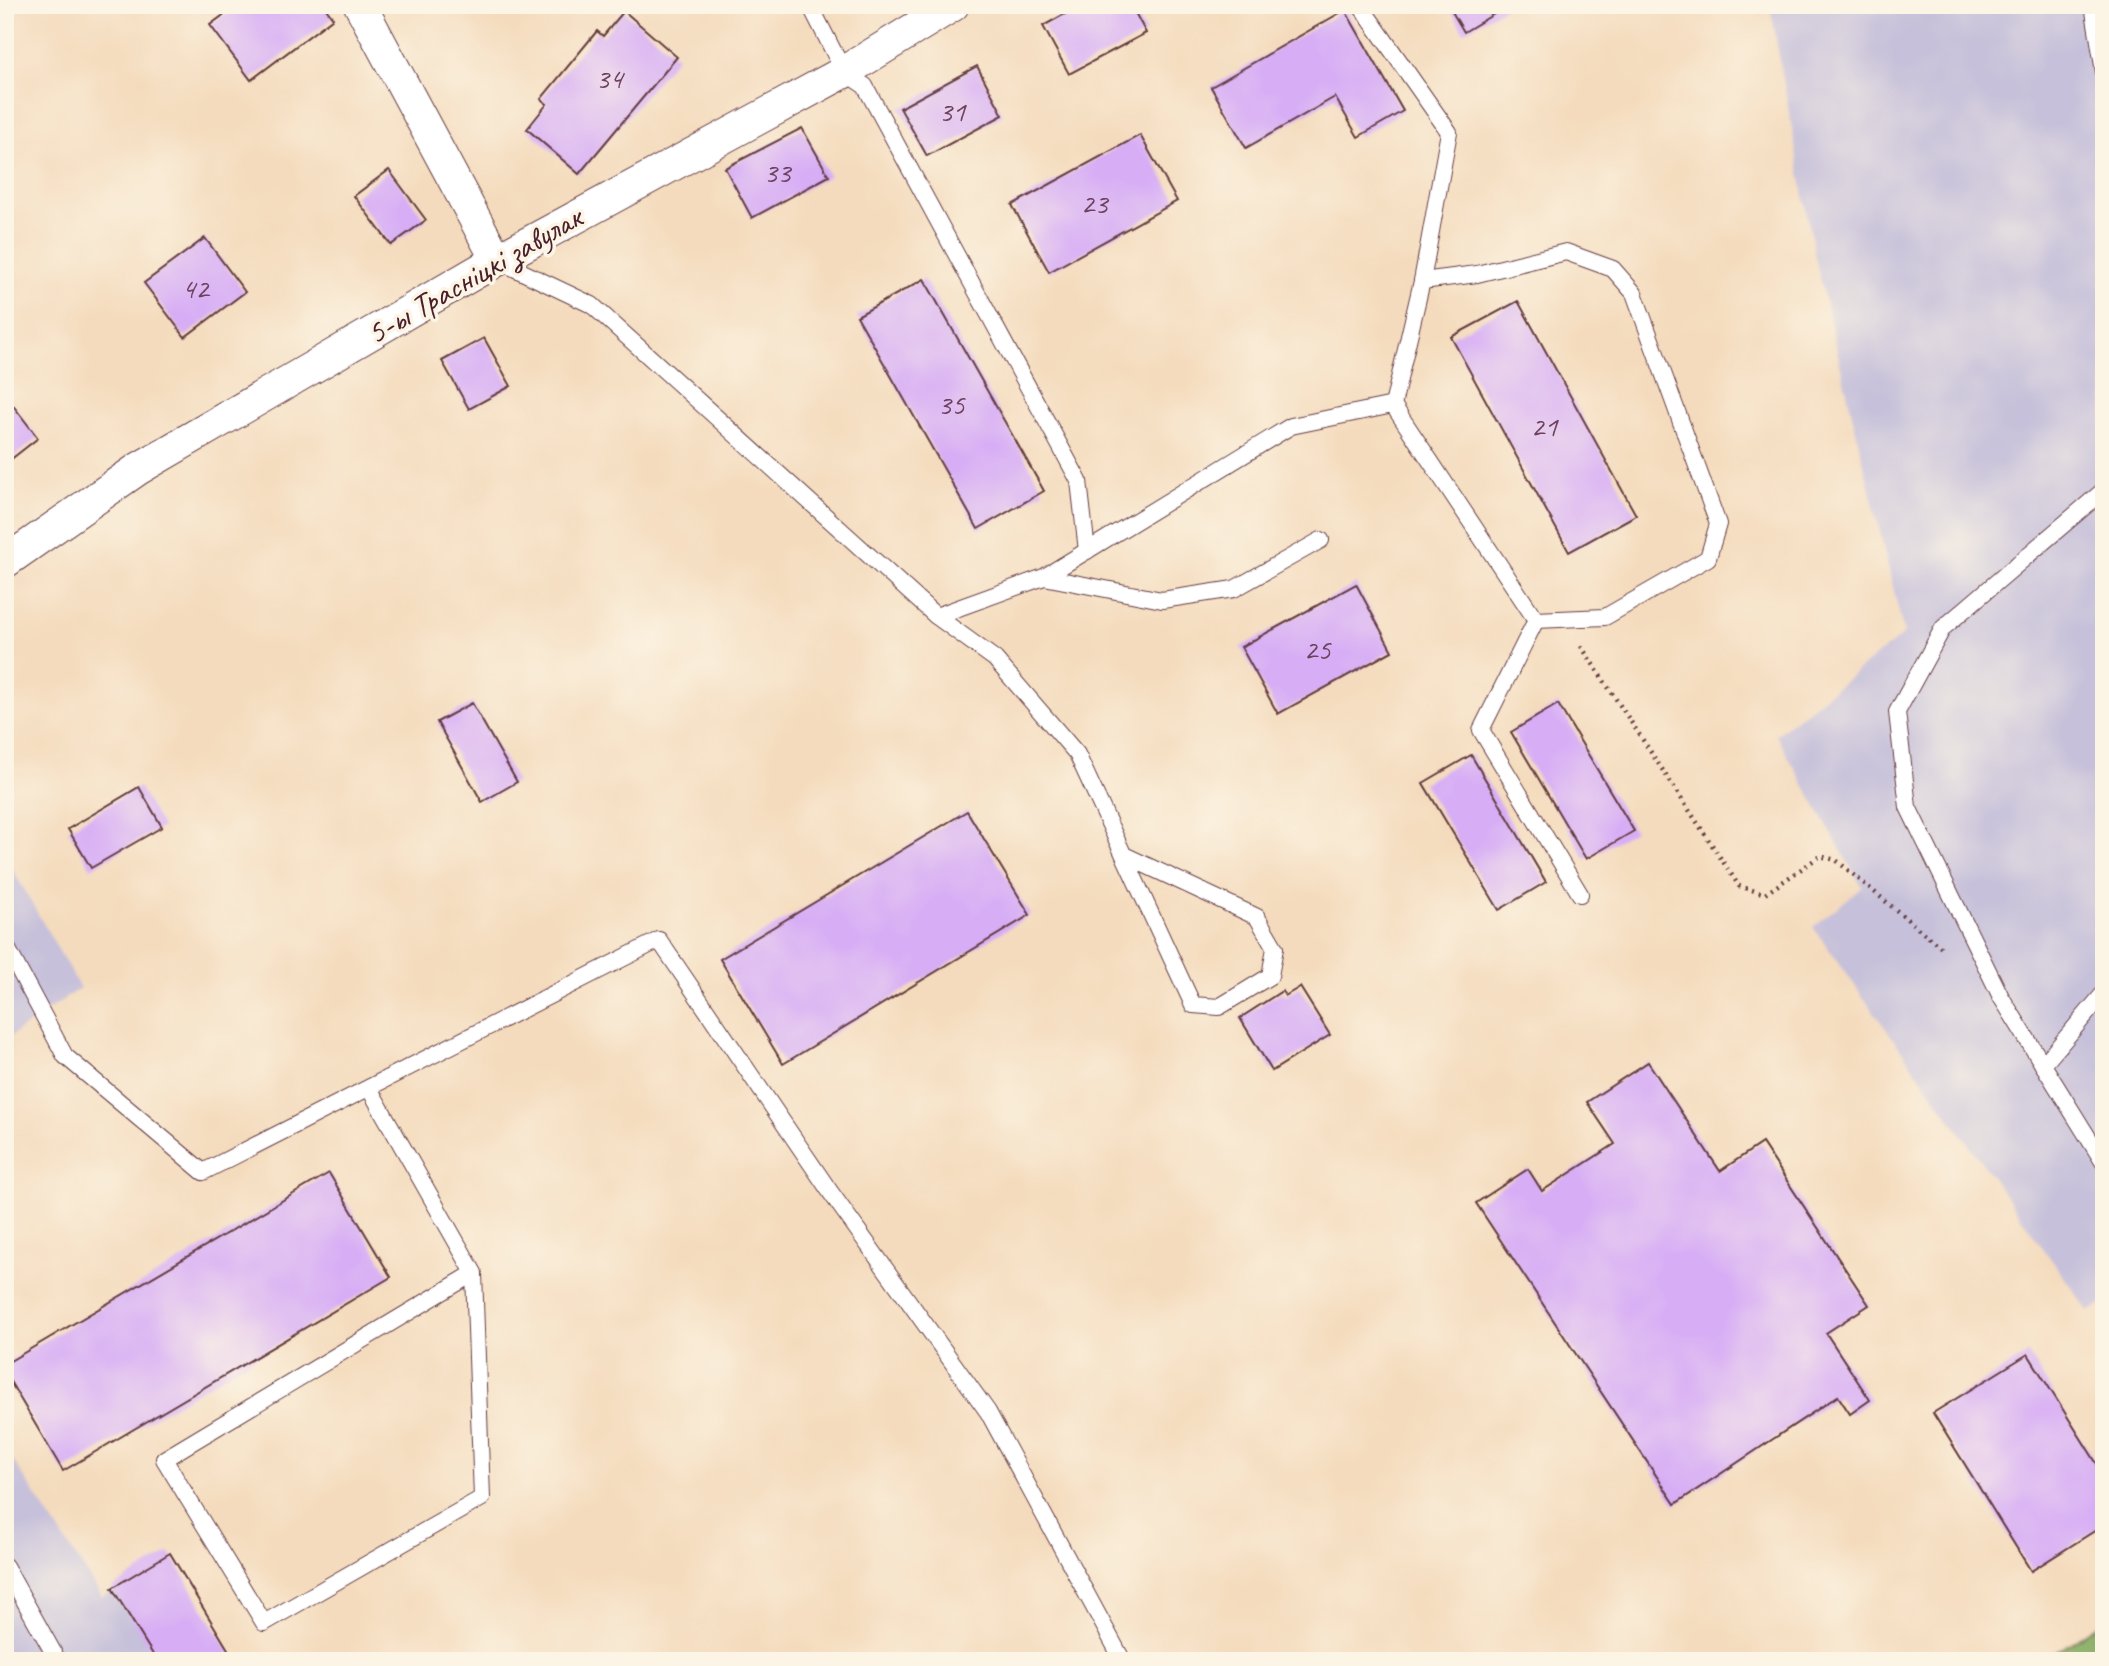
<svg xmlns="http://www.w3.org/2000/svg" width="2109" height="1666" font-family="Caveat,sans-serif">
<rect width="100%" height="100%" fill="#fcf5e5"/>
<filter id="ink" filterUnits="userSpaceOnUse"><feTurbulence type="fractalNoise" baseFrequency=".0143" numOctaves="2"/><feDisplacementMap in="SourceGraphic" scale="14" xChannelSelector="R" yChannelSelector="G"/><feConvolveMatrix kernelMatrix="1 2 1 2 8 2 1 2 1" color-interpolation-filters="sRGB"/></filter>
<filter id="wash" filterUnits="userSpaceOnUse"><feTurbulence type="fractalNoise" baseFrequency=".00686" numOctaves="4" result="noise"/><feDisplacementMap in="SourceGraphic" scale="28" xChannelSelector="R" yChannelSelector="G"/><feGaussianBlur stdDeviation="1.57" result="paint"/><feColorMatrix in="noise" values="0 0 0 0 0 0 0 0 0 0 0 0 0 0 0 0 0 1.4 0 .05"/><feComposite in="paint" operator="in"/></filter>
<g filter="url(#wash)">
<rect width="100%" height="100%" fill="#f4dbbd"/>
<g fill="#c6c0da">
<polygon points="1770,5 2104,5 2104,1302 2089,1312 1813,927 1862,887 1776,735 1904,634 1814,253"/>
<polygon points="5,856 80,988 5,1040"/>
<polygon points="5,1448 102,1597 170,1553 235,1661 5,1661"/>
</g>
<polygon fill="#85ac62" stroke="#686646" stroke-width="2" points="2104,1621 2104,1661 2043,1661"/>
<g id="blocks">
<g fill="#d7adf5">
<polygon points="237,5 323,5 333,18 251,80 210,25"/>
<polygon points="1081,5 1131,5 1146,33 1069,74 1043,26"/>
<polygon points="1448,5 1509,5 1464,32"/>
<polygon points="1345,10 1403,111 1358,137 1335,97 1246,148 1211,87"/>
<polygon points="624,11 677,57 579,174 527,129 547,104 541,99 597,31 603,36"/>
<polygon points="977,66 1003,115 927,156 900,108"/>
<polygon points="802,128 829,176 752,218 725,168"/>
<polygon points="1140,135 1177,201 1049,272 1012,205"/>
<polygon points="389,170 426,220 391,245 354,196"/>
<polygon points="205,238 245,292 185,337 144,283"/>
<polygon points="924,279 1044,491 978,529 857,316"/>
<polygon points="1518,301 1636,515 1569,552 1451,337"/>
<polygon points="484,338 511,386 469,409 442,361"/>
<polygon points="5,395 38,438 5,464"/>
<polygon points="1356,584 1392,651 1278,714 1241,647"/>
<polygon points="472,703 517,782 482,802 437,722"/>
<polygon points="1558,704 1634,831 1586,859 1511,732"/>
<polygon points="1471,755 1546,882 1499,910 1423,783"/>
<polygon points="139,787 162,827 91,868 68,829"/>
<polygon points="967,811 1030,915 783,1064 720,959"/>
<polygon points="1300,987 1330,1035 1272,1071 1240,1018 1282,991 1285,996"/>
<polygon points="1648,1062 1720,1171 1762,1143 1869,1305 1826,1333 1870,1400 1850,1414 1838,1396 1675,1504 1476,1203 1528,1169 1542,1191 1615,1144 1587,1102"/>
<polygon points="329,1173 391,1277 63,1471 5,1373 5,1364"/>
<polygon points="2028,1354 2104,1475 2104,1525 2031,1571 1933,1413"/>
<polygon points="170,1553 235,1661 157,1661 112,1588"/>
</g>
</g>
</g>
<g filter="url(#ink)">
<use href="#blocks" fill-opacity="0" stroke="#643b41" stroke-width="2"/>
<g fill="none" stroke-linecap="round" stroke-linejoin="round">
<defs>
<g id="service">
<polyline points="810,5 844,72 865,86 1079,481 1087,551"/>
<polyline points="1360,5 1449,132 1422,281 1393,405"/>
<polyline points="2093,5 2104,72"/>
<polyline points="497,260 592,305 936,616 995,659 1077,754 1193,1005 1219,1007 1270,976 1275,948 1257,917 1124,855"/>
<polyline points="1422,281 1477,274 1566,252 1613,269 1634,293 1718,524 1708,558 1605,617 1536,620"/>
<polyline points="2104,490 1943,628 1897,712 1908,807 2001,997 2104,1163"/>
<polyline points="1044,577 1162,600 1234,589 1321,540"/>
<polyline points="936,616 1044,577 1291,426 1393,405 1536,620 1481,730 1580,894"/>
<polyline points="5,944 65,1056 203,1172 659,940 831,1193 988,1412 1123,1661"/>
<polyline points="2043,1065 2104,993"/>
<polyline points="369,1088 474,1273 482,1498 264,1623 164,1459 474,1273"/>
<polyline points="5,1566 58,1661"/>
</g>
<g id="minor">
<polyline points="360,5 497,260"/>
<polyline points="5,562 138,469 497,260 844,72 953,5"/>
</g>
</defs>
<use href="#service" stroke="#643b41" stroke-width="18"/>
<use href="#minor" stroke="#643b41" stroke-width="34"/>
<polyline stroke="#643b41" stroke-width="4.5" stroke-dasharray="2 5" stroke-linecap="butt" points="1581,646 1739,886 1765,894 1820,856 1836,860 1944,950"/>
<use href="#service" stroke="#fff" stroke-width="16"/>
<use href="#minor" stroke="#fff" stroke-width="32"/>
</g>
</g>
<g text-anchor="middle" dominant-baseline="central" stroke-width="7" stroke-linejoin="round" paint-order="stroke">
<g font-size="30" fill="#6d425e">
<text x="609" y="78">34</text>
<text x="952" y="111">31</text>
<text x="777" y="172">33</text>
<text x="1094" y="203">23</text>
<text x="195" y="288">42</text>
<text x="951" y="404">35</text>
<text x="1544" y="426">21</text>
<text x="1317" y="649">25</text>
</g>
<g font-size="33" fill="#4a1f2b" stroke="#fcf5e5">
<text transform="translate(474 275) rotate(-30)">5-ы Трасніцкі завулак</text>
</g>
</g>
<rect width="2109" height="1666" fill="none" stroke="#fcf5e5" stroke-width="28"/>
</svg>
